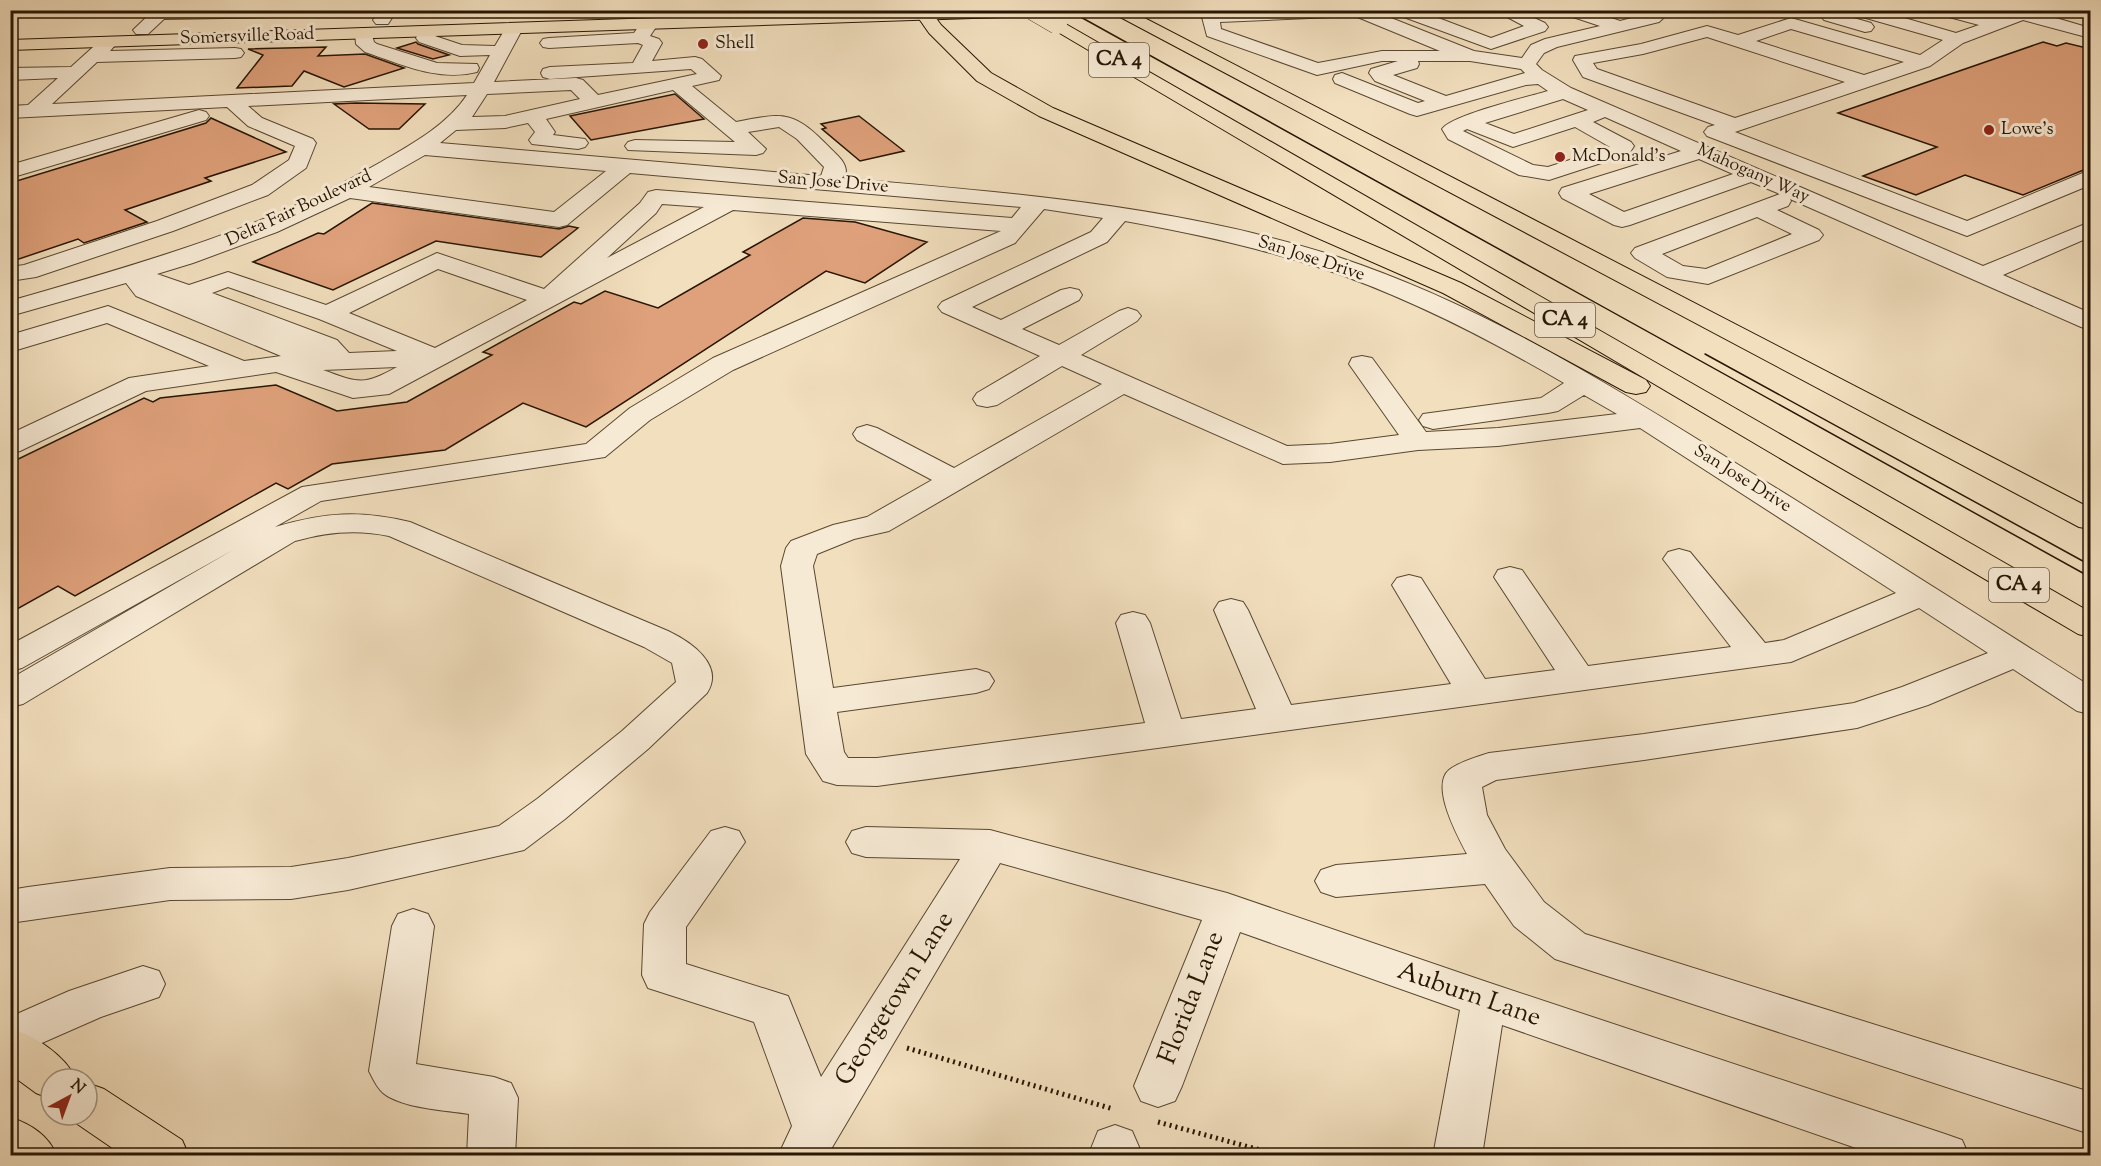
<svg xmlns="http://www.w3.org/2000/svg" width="2101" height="1166" font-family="'Sorts Mill Goudy',serif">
<rect width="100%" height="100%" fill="#f2dfbe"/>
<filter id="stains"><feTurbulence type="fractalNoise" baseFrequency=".00333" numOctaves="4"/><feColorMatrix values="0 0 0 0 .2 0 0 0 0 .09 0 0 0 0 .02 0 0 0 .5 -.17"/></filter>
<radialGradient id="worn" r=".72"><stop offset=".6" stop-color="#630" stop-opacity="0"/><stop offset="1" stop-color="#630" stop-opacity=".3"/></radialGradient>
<g fill="#dfa17b" stroke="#261502" stroke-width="1.5">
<polygon points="416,42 418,44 449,55 433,59 397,48"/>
<polygon points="2043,42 2057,46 2066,43 2091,49 2091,167 2023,195 1965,175 1916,195 1863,176 1937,147 1838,113"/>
<polygon points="326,47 318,56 365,54 404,68 344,87 304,71 292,86 237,88 263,55 248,49"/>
<polygon points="675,94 704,119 591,140 570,116"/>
<polygon points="356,103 425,104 399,129 369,129 334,104"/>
<polygon points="859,116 904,151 860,161 822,129 826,128 821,124"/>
<polygon points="211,118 286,152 205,178 211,181 125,210 147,222 84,243 78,239 10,262 10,183 206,123"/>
<polygon points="372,203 559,229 569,226 578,228 541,257 436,241 333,290 253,262 318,233 324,234"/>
<polygon points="803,218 855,222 927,242 865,283 826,271 586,427 523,403 445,450 332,464 288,489 276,483 75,596 58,586 10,613 10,463 144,398 153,402 160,398 276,385 337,411 407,402 492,355 483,352 574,302 581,304 605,291 658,308 750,255 743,252"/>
</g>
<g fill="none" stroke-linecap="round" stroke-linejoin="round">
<defs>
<g id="minor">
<polygon points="154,10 287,10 288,12 285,16 279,17 164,19 148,34 136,34 133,30"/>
<path d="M293,10H339C331,18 301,18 293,10Z"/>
<polygon points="380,10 397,10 388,24 376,24 373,20"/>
<path d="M1244,10H1371L1474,51L1522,58L1531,45L1545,39L1600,26L1564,14L1562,10H1589L1620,21L1647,14L1652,10H1672L1659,22L1557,47L1544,53L1536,64L1542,70L1571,88L1983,266L2090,222V237L2003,275L2090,313V330L2081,327L1790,199L1791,201L1788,206L1777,210L1819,230L1823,235L1819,240L1708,284L1667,277L1635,258L1631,253L1635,248L1780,194L1751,182L1630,225L1622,227L1614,225L1562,198L1559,193L1562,188L1681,151L1605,117L1593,122L1631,142L1634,146L1629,154L1549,180L1519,175L1448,139L1442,129C1452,115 1528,97 1548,91L1538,84L1526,85L1417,116L1410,114L1335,83L1333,79L1335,75L1342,73L1418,103L1425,101L1375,81L1369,73L1371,69L1398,61H1382L1317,75L1207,36L1202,17L1205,13ZM1355,16L1440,51H1382L1318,63L1221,29L1220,22ZM1418,61H1470L1521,69L1525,73L1446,96L1393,75L1417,68L1419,64ZM1563,99L1588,110L1514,134L1485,123ZM1575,127L1610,147L1548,167L1533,165L1463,131L1467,129L1513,147ZM1699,159L1733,174L1624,212L1589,194ZM1757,217L1792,234L1706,269L1683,266L1662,254Z"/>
<polygon points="1399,10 1458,10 1450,15 1433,16 1491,38 1524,26 1494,10 1517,10 1545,23 1548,27 1545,31 1491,49 1401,16"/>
<path d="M1829,10H1877L1956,33L1979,25L1938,14L1936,10H1965L1995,18L2005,14L2000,10H2029L2090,28V38L2023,20L1963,43L1930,66L1735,132L1967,221L2090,170V185L1967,236L1707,136L1704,132L1708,127L1715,125L1583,77L1573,60L1575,56L1641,44L1707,26L1738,35L1791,18L1920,55L1943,40L1852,14L1847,16L1871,23L1874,27L1871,31L1865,32L1824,20L1821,16ZM1791,29L1904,62L1864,75L1756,41ZM1707,37L1845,82L1735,118L1597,69L1593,63L1643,54Z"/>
<path d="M649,19L655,20L658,24L650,36L659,39L662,43L652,61L695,57L702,59L721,76L719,80L692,86L736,122C786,112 794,111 831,149C838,156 846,162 846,172L842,178C1009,193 1177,205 1338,257C1480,304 1609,384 1734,462C1854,536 1971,611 2090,686V714L2077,711L2013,669L1928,705L1857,728L1644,760L1496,780L1482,787L1487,815L1505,849L1544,902L1585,934L2090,1092V1134L1555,959L1514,926L1485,884L1336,897L1321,892L1315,881L1321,870L1336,865L1467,854C1458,837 1430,786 1449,770C1459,762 1477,757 1489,753L1644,734L1854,703L1902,687L1988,653L1919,608L1791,662L877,786L837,785L823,781L806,754L781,566L786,548L791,541L833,525L867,517L932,480L857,440L853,434L857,428L867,425L877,428L954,468L1102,384L1062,366L997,405L987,407L977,405L973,399L977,393L1040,356L942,312L938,307L942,302L1091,232L1103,218L1044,209L1015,243L733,370L650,420L605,457L321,501L275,527C325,512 360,510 410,522L668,631C691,642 725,665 707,693L648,749L565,819L524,850L348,890L291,899L170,900L10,923V890L28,887L170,868L291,867L348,858L499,826L537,799L622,731L676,682L672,663L644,647L389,536C357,529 326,532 295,541L23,704L10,707V679L233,550L22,668L10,671V645L302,487L586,444L630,408L713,358L1001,231L733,210L389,394L353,398L276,372L146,391L20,451L10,454V434L129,378L209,366L107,323L10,352V335L108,306L244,361L281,356L136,296L126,283L10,316V301C141,263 263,230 381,162C412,144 447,125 467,95L248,106L262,118L313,139L316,143L306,168L268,195L173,231L36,277L10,281V267L24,265L157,221L252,185L289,160L295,146L248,126L227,107L10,118V106L28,105L58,78L10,80V68L71,67L102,39H114L117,43L110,51L235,48L241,49L244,53L241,57L235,58L97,62L52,104L474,83L490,55L460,56L419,42L416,38L422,26H434L437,30L435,36L462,45L495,46L508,24H520L523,28L494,82L576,78L583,80L598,95L697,74L691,69L550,79L543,77L541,73L543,69L550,67L633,63L643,45L638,43L549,48L543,47L540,43L543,39L549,38L634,33L643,20ZM571,90L580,99L505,116L472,117L487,94ZM673,90L735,142L635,140L628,142L625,146L628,150L756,155L763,153L766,149L748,132L779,127L797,139L824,167L821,176L440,143L456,130L505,128L528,123L535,132L529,140L532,144L578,149L585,147L588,143L585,139L553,135L555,132L546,119ZM425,155L606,171L554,212L369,187ZM630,173L1021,207L1012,218L656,190L648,192L640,203L544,289L437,253L326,305L228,272L189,285L157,274L193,263L277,232L350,198L559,227L567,225ZM662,204L704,207L607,258L656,213ZM1125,221C1192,233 1257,247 1321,268C1406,296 1487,338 1564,383L1541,398L1423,414L1419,420L1423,426L1433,429L1548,413L1558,411L1584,395L1617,414L1498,428L1426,432L1372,358L1362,356L1352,358L1349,364L1399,435L1330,444L1287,446L1081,355L1137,321L1141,316L1137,311L1128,308L1119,311L1059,345L1022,329L1079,300L1082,295L1079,290L1070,288L1061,290L1001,320L972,307L1107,242ZM438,269L527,300L435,348L349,313ZM228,287L319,319L397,351L349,353L337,340L212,293ZM397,367C363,386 359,383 323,370ZM1124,394L1283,464L1330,462L1418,450L1498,446L1640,428L1896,593L1784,640L1765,643L1690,552L1679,549L1668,552L1663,559L1731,647L1588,666L1522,570L1510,567L1498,570L1494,577L1555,670L1485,679L1421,578L1409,575L1397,578L1392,585L1451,684L1291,705L1248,610L1243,602L1231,599L1219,602L1214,610L1256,709L1181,719L1150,623L1145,615L1133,612L1121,615L1116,623L1145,723L877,758H848L844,752L837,712L976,693L989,689L994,681L989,673L976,669L833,688L813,566L817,554L854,539L889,531Z"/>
<path d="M364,28L370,29L374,42L377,44L437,63L477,64L479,68L477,72C438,82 401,64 365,52L356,44L355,33L358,29Z"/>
<polygon points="199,110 206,112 209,116 206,120 10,178 10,165"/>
<polygon points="725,827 739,831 745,842 686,927 686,964 788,996 821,1077 960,859 866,857 852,853 846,842 852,831 866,827 990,830 1227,893 1484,981 1945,1134 1962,1140 1969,1156 1879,1156 1502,1025 1482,1156 1433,1156 1460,1010 1240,932 1182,1086 1175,1101 1158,1107 1141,1101 1134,1086 1202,920 1000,863 827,1156 778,1156 792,1126 754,1022 648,988 642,975 644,924 650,912 711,831"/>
<path d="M413,909L428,914L434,926L416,1064L494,1077L511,1083L518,1098L515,1156H467L469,1114C444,1110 412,1109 389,1097C379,1092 374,1081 369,1071L392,926L398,914Z"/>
<polygon points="143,966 159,971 165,984 159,997 101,1017 10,1057 10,1017 69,991"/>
<polygon points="1115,1125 1132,1131 1139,1147 1137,1156 1088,1156 1098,1131"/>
</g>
<g id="major">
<polygon points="894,10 1072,10 1064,15 10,50 10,40"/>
<path d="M10,1028C35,1036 65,1055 76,1079H51V1099L36,1093L10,1074Z"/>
<polygon points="87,1083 104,1089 182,1140 189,1156 124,1156 70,1119 68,1115 87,1115"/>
<path d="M10,1117C32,1125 48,1135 57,1156H10Z"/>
</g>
<g id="highway">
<polygon points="913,10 930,10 941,25 991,73 1053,108 1461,283 1646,380 1650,386 1646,392 1636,394 1626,392 1443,293 1039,116 977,81 929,33"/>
<polygon points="1107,10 1129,10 2090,508 2090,529 2079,527"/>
<polygon points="1057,19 2090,612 2090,637 2078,634 1051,28 1048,24 1051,20"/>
</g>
</defs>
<use href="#minor" stroke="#594831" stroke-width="2"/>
<use href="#major" stroke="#261502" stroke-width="2"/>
<use href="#highway" stroke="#261502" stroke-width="2"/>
<g stroke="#261502" stroke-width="5" stroke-dasharray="2 4" stroke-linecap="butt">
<polyline points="907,1048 1113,1109"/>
<polyline points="1158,1122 1282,1156"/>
</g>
<use href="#minor" fill="#f7ead5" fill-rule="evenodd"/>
<use href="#major" fill="#f2dfbe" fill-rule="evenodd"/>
<use href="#highway" fill="#f2dfbe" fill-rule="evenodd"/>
<g stroke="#261502" stroke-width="1.5">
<polyline points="1068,10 2090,577"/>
<polyline points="1705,354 2090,565"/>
</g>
<defs>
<polyline id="highway-bridge" points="1033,10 1057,24"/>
</defs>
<use href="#highway-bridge" stroke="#261502" stroke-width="21" stroke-linecap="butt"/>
<use href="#highway-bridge" stroke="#f2dfbe" stroke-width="20"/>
</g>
<g fill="#8f2418" stroke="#f7ead5" stroke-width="2">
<circle cx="703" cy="44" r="6"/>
<circle cx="1989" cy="130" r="6"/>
<circle cx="1560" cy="157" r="6"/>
</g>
<g text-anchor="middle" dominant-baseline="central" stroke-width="6" stroke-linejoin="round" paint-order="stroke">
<g font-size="18" fill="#261502" stroke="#f7ead5">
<text transform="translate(247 37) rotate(-2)">Somersville Road</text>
<text transform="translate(1753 174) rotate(24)">Mahogany Way</text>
<text transform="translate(833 183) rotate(5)">San Jose Drive</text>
<text transform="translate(299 209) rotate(-25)">Delta Fair Boulevard</text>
<text transform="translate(1311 259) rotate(18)">San Jose Drive</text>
<text transform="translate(1742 479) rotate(32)">San Jose Drive</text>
</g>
<g font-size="18" fill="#261502" stroke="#f7ead5" text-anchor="start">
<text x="715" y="44">Shell</text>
<text x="2001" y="130">Lowe's</text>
<text x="1572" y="157">McDonald's</text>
</g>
<g fill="#f7ead5" stroke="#655541" stroke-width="1.5">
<rect x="1089" y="43" width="60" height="34" rx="4.5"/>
<rect x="1535" y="303" width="60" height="34" rx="4.5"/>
<rect x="1989" y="568" width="60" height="34" rx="4.5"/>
</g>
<g font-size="20" font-weight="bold" fill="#261502">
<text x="1119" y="60">CA 4</text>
<text x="1565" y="320">CA 4</text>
<text x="2019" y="585">CA 4</text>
</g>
<g font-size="26" fill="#261502" stroke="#f7ead5">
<text transform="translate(1469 995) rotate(19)">Auburn Lane</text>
<text transform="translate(1192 998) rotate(-69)">Florida Lane</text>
<text transform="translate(895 999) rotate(-58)">Georgetown Lane</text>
</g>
</g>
<rect width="2101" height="1166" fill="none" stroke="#f2dfbe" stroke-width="36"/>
<rect x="12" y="12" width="2077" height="1142" fill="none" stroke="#261502" stroke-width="3"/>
<rect x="18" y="18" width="2065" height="1130" fill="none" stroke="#261502" stroke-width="1.5"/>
<g transform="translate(69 1097) rotate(41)"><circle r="28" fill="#f7ead5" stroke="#a39581" stroke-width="1.5"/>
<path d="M0-4.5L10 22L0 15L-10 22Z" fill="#8f2418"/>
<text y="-9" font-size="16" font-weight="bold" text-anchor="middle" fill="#261502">N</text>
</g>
<rect width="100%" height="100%" filter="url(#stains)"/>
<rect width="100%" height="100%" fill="url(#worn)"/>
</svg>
